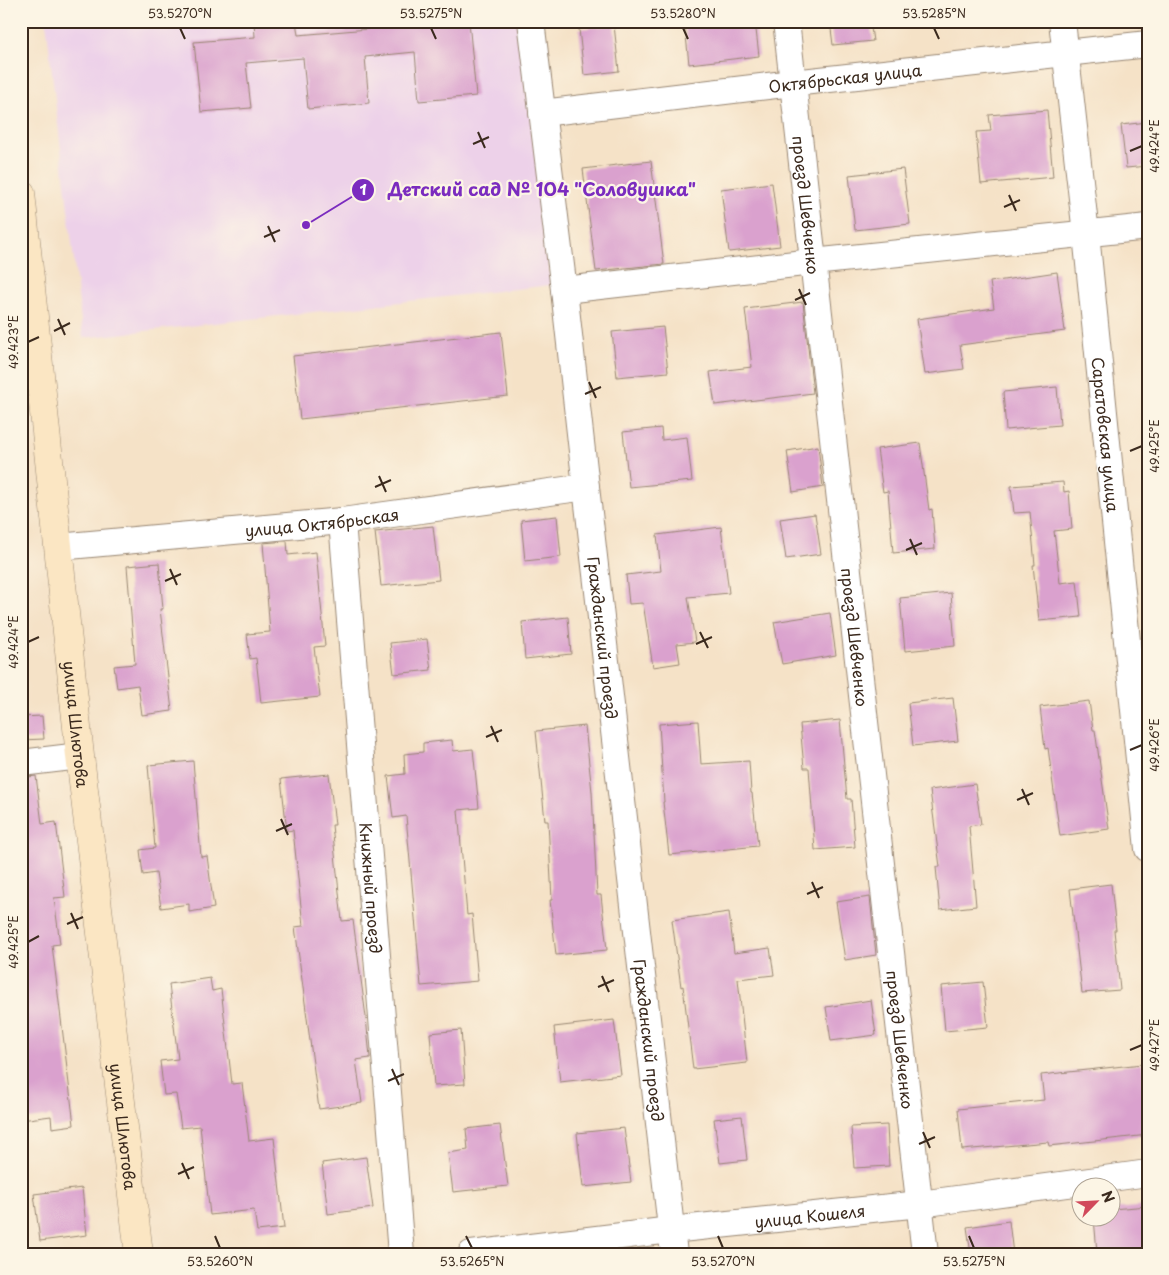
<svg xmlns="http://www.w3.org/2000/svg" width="1169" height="1275" font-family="'Playpen Sans',sans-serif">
<rect width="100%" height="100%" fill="#fcf5e5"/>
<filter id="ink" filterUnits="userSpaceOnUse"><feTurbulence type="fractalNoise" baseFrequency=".02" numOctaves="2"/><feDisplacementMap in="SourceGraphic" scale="10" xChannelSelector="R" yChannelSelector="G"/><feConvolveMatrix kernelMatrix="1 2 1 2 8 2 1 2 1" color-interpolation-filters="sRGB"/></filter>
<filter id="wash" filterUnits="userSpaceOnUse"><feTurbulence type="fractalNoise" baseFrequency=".0096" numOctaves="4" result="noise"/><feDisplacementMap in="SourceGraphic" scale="20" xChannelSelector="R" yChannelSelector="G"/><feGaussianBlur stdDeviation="1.12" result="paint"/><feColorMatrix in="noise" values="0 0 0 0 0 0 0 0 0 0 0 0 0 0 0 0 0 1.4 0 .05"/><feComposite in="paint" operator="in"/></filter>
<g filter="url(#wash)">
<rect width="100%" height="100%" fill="#f5e2c7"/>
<polygon fill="#edd1e9" points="46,21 521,21 551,285 83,338"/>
<g id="blocks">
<g fill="#daa1ce">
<polygon points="254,21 296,21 298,35 368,29 367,21 415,21 415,24 442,21 469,21 476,96 419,101 415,52 365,57 369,103 308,109 303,58 246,63 251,108 201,112 194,42 255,37"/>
<polygon points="723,21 755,21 759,56 689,64 685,26"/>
<polygon points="830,21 870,21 873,41 833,45"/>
<polygon points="614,25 619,71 584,75 579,29"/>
<polygon points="1047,110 1053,177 981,184 976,132 991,131 989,115"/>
<polygon points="1148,122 1148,166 1126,168 1121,125"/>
<polygon points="651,161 664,264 596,271 583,169"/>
<polygon points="903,169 910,224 855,230 849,175"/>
<polygon points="772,183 780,246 729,252 721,189"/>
<polygon points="1057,272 1065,331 960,345 964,369 925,374 917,319 994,308 990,282"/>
<polygon points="803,302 813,393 715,405 710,372 752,367 745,309"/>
<polygon points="663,327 668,372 617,377 612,332"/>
<polygon points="501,332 508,396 300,419 293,356"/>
<polygon points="1057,387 1060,425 1006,430 1003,392"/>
<polygon points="661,428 662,440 687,437 692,481 629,487 623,432"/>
<polygon points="920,443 929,510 932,509 935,549 893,553 888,491 883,492 877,449"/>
<polygon points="818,446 823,487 793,492 787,451"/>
<polygon points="1063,482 1064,492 1069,491 1072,529 1054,531 1060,583 1077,581 1081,617 1039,621 1033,565 1035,565 1030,512 1014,513 1011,486"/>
<polygon points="815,514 821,554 786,559 780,519"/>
<polygon points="557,516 561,557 525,561 521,520"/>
<polygon points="433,526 439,580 381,586 375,532"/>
<polygon points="721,527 729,593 688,597 695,642 677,644 680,663 653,667 643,603 629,604 626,575 661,571 657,535"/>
<polygon points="287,541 288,555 316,552 325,646 314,647 320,697 261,703 256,658 250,659 247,634 270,632 263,543"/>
<polygon points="159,563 163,609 160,609 172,711 142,715 138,685 117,688 114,666 135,664 127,566"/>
<polygon points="951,593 955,646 905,651 900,598"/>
<polygon points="830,613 836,655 782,664 774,622"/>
<polygon points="568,617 571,654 525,659 522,622"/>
<polygon points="427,639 431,670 394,674 390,643"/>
<polygon points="953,698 958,741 913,746 908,703"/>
<polygon points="1089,701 1093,730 1095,730 1109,829 1060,836 1048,748 1045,749 1040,707"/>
<polygon points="42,716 44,739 21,740 21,717"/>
<polygon points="840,720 847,799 851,799 855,847 815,850 809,768 804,768 800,724"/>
<polygon points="698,721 701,764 749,761 751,793 752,793 758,846 669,855 663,802 664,802 659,724"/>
<polygon points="585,726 592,792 597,895 601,895 607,950 556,955 550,900 552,900 548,821 545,821 536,731"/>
<polygon points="452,740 453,751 473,749 479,808 458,810 467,915 472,914 478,981 421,986 406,816 393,818 388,776 405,774 404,754 423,752 423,743"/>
<polygon points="193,761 201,857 207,856 214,908 189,912 189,904 161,908 156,873 143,875 140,850 155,848 148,765"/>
<polygon points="329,774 335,825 332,825 342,921 353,920 366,1017 370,1058 356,1060 362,1103 319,1109 295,927 303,926 293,830 287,831 281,779"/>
<polygon points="36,776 42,824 56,822 65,897 54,898 60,944 52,945 74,1125 52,1128 51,1116 21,1120 21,778"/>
<polygon points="975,784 981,824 969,826 976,906 940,910 936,867 940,867 930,790"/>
<polygon points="1111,884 1116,930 1114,930 1120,990 1082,993 1070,889"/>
<polygon points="870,897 876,955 845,960 836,902"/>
<polygon points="729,912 734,953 770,948 774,975 738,979 747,1063 693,1069 683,986 681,987 672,920"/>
<polygon points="210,978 212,991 221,989 232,1084 242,1083 249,1141 274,1138 284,1228 257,1231 254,1210 210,1215 200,1126 181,1128 176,1094 164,1095 160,1061 178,1059 169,984"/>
<polygon points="983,982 988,1027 945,1031 941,986"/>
<polygon points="871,1000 876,1035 831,1041 826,1007"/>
<polygon points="614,1020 621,1075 560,1082 554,1027"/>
<polygon points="461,1030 465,1084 434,1086 430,1033"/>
<polygon points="1142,1064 1148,1115 1148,1135 1049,1146 1048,1142 962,1150 958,1109 1044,1100 1041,1075"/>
<polygon points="742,1116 747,1160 720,1163 714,1119"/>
<polygon points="500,1125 508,1186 453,1192 448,1153 468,1150 466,1129"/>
<polygon points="887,1125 889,1166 854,1168 851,1127"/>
<polygon points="624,1128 631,1182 583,1187 577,1133"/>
<polygon points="366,1157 373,1208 328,1214 322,1163"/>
<polygon points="82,1188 87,1235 40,1241 34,1194"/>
<polygon points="1148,1206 1148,1248 1097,1252 1094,1218 1112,1218 1112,1209"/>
<polygon points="1009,1221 1013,1254 971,1254 967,1227"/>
</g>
</g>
</g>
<g filter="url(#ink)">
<use href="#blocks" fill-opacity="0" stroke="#988672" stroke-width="1"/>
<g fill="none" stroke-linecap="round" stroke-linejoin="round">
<defs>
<g id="minor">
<path id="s1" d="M531,21L564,290L586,487L674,1254"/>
<path id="s2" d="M786,21L925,1254"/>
<path id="s3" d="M1062,21L1086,234L1148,849"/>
<path id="s4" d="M542,113L793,83L1148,44"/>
<polyline points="564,290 813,262 1148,227"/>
<path id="s5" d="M342,521L401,1254"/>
<path id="s6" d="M58,547L342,521L586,487"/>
<polyline points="21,763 80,756"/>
<path id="s7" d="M471,1254L671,1230L920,1204L1148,1173"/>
</g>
<g id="secondary">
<path id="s8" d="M21,193L80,756L139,1254"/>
</g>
</defs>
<use href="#minor" stroke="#988672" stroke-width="28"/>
<use href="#secondary" stroke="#988672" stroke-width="29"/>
<use href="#minor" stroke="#fff" stroke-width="26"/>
<use href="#secondary" stroke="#fbe6c3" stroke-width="28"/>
</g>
</g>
<path fill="none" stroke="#3b2a1e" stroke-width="2" d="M180,28L185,39M431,28L436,39M683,28L688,39M934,28L939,39M478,132L485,148M473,144L489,137M1130,151L1142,146M1009,195L1016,211M1004,207L1020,200M268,226L275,242M264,237L280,230M799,289L806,305M795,300L810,293M58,319L65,335M54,331L70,323M28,342L39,337M589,382L596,398M585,394L601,387M1130,451L1142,446M379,476L386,492M375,487L391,480M910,539L917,555M906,550L922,543M170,569L177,585M165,581L181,574M700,632L708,648M28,642L39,637M696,644L712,637M491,726L498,742M486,737L502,730M1130,750L1142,745M1022,789L1029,805M1017,800L1033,793M281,819L288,835M276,831L292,824M812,882L819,898M807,894L823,887M71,913L78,929M67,924L83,917M28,942L39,936M602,976L609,992M598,987L614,980M1130,1050L1142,1045M392,1069L399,1085M388,1081L404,1074M923,1132L930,1148M919,1144L935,1137M182,1163L189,1179M178,1174L194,1167M215,1236L220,1248M466,1236L472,1248M718,1236L723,1248M969,1236L974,1248"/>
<g text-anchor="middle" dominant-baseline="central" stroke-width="4.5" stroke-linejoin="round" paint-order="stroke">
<g font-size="16" fill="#3b2a1e" stroke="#fcf5e5">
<text stroke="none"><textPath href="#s4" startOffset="305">Октябрьская улица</textPath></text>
<text stroke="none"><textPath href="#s2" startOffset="185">проезд Шевченко</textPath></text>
<text stroke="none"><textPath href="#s3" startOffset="416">Саратовская улица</textPath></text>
<text stroke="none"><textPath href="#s6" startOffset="265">улица Октябрьская</textPath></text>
<text stroke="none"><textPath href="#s1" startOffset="621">Гражданский проезд</textPath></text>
<text stroke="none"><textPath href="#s2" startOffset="620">проезд Шевченко</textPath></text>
<text stroke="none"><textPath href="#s8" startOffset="534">улица Шлютова</textPath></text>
<text stroke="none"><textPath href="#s5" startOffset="368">Книжный проезд</textPath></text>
<text stroke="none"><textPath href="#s1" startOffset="1026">Гражданский проезд</textPath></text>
<text stroke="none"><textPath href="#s2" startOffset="1025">проезд Шевченко</textPath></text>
<text stroke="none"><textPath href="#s8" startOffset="939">улица Шлютова</textPath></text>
<text stroke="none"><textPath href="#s7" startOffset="341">улица Кошеля</textPath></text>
</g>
</g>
<path fill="none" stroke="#7b2cbf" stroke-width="2" d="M306 225L363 190"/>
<g fill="#7b2cbf" stroke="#fcf5e5" stroke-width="2">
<circle cx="306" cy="225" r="5"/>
<circle cx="363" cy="190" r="12"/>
</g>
<g font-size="15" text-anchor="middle" font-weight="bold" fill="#fff">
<text x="363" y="195">1</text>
</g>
<g font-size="18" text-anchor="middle" font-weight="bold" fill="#7b2cbf" stroke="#fcf5e5" stroke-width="4.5" stroke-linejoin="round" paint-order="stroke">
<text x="542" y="196">Детский сад № 104 "Соловушка"</text>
</g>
<rect width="1169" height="1275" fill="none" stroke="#fcf5e5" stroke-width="55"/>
<g transform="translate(1096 1202) rotate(66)"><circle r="24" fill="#fcf5e5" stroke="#afa495"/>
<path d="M0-4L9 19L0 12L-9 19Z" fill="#d1495b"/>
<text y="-8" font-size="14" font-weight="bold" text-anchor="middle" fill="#3b2a1e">N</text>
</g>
<rect x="28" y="28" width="1114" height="1220" fill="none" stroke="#3b2a1e" stroke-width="2"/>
<g font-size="12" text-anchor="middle" fill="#3b2a1e">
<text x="180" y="18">53.5270°N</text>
<text x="431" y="18">53.5275°N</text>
<text x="683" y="18">53.5280°N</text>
<text x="934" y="18">53.5285°N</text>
<text transform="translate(1155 146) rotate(-90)" y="4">49.424°E</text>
<text transform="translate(14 342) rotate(-90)" y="4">49.423°E</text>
<text transform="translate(1155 446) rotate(-90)" y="4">49.425°E</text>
<text transform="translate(14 642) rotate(-90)" y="4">49.424°E</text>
<text transform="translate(1155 745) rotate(-90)" y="4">49.426°E</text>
<text transform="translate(14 942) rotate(-90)" y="4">49.425°E</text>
<text transform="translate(1155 1045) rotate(-90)" y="4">49.427°E</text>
<text x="220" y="1266">53.5260°N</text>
<text x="472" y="1266">53.5265°N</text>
<text x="723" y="1266">53.5270°N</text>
<text x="974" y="1266">53.5275°N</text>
</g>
</svg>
